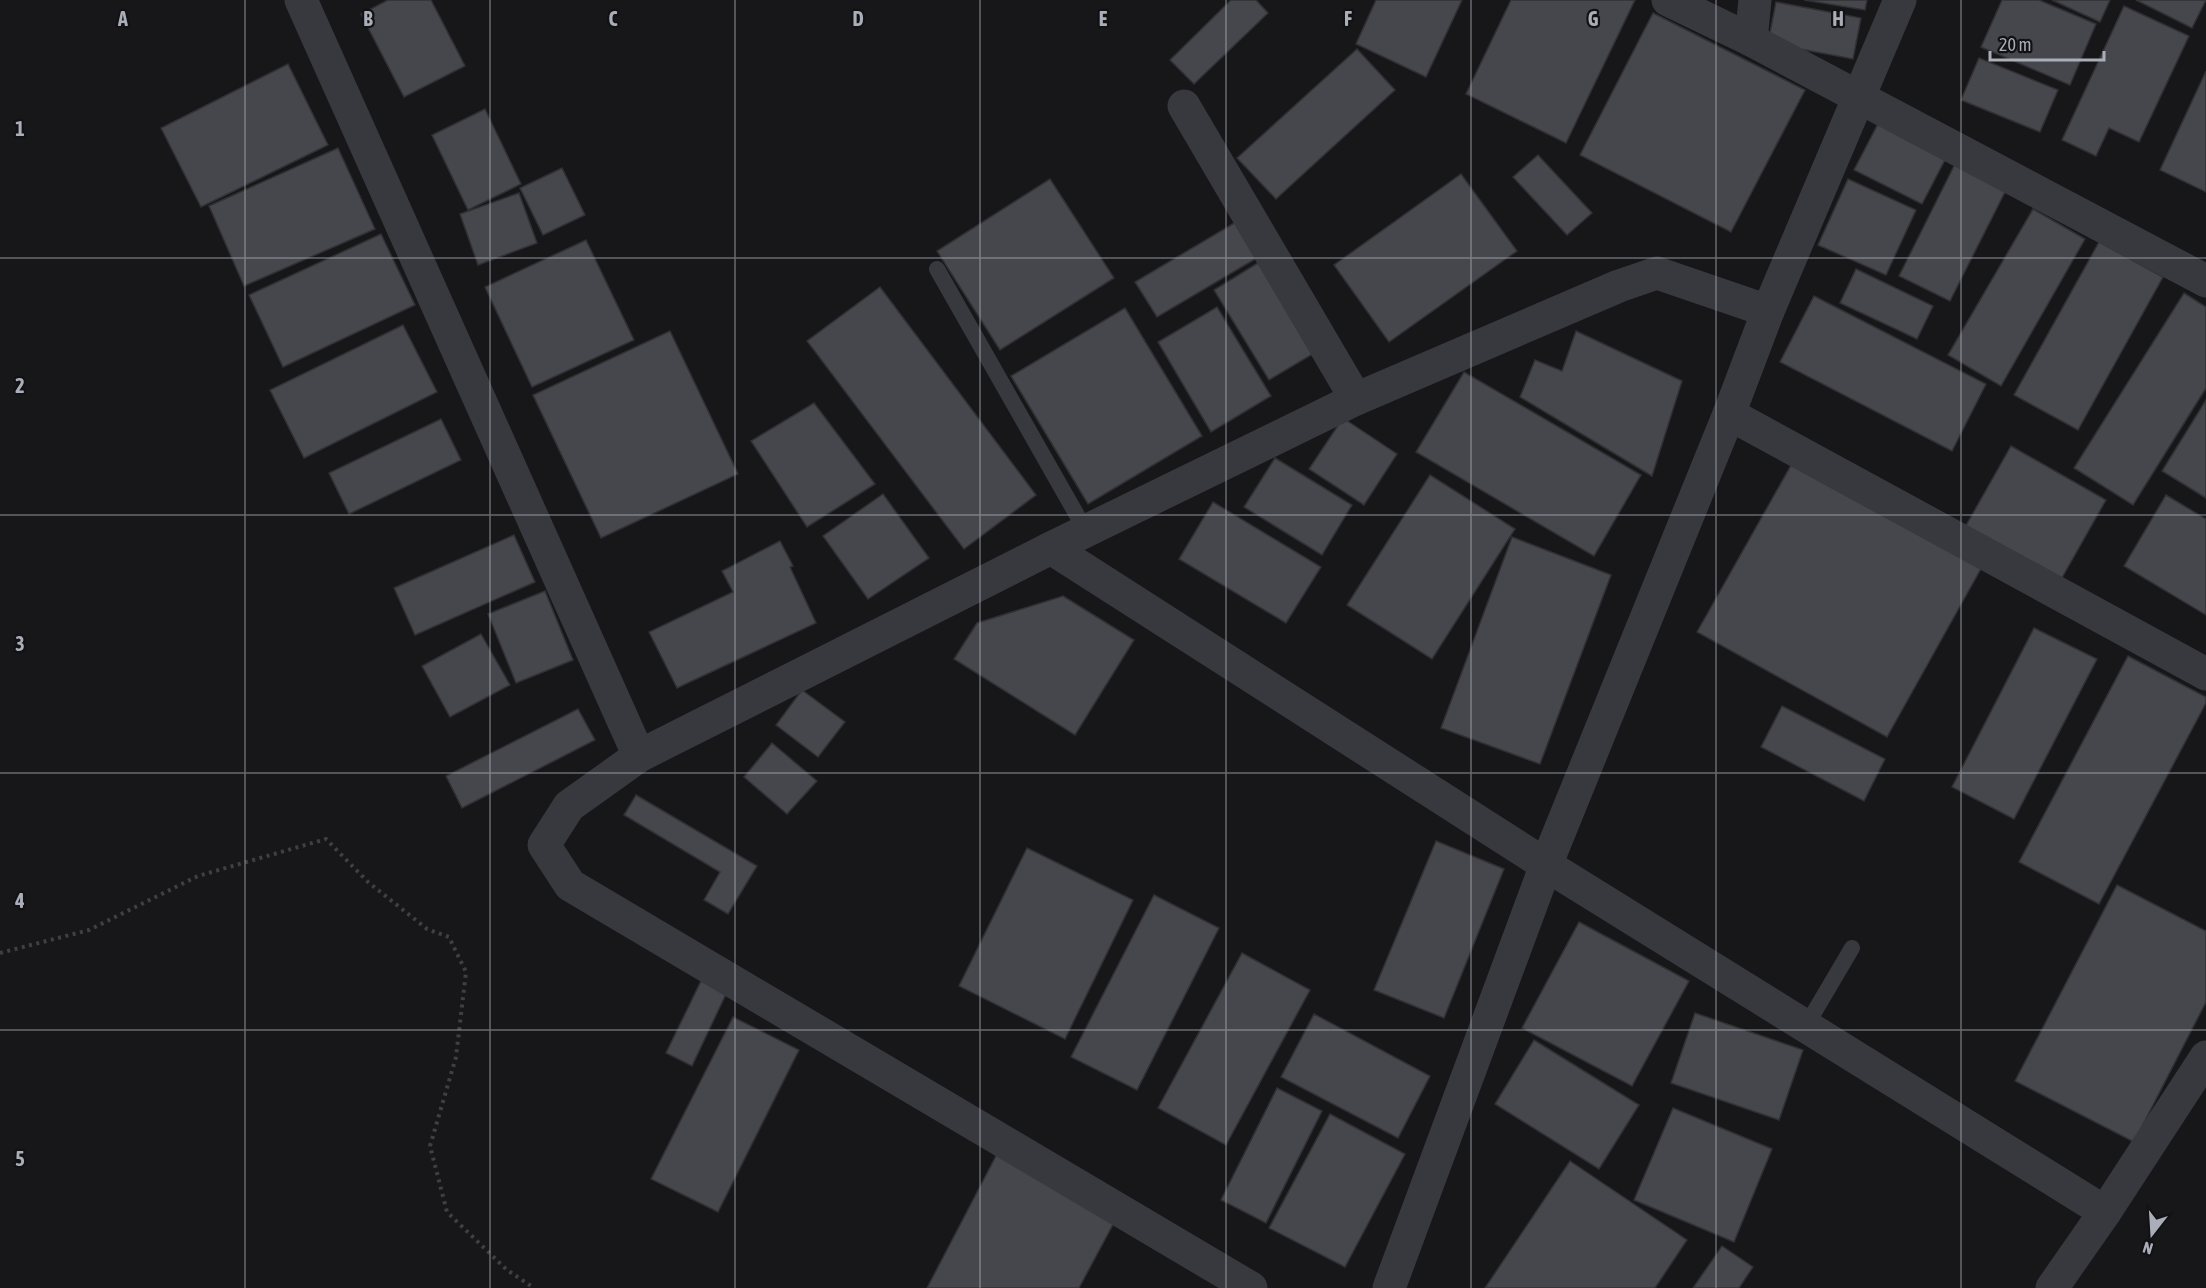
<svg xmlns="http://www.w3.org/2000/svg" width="2206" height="1288" font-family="'Asap Condensed',sans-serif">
<rect width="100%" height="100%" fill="#171719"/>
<g fill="#46474c" stroke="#313135" stroke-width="1.5">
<polygon points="388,0 431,0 465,66 404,97 361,14"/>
<polygon points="1231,0 1256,0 1268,13 1194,84 1170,60"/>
<polygon points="1376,0 1462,0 1426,77 1356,44"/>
<polygon points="1511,0 1635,0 1566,143 1466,94"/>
<polygon points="1804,0 1867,0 1865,10"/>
<polygon points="2002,0 2039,0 2096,24 2070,85 1981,47"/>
<polygon points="2052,0 2110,0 2100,22"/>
<polygon points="2136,0 2206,0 2192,28"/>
<polygon points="1776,2 1861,18 1853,59 1768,43"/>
<polygon points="2124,6 2189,36 2139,142 2109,128 2096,156 2062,140"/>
<polygon points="1653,13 1805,90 1731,232 1580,155"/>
<polygon points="1357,49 1395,90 1276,199 1237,158"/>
<polygon points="1979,58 2058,90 2040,132 1961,100"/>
<polygon points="288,64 328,145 201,207 161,128"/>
<polygon points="2206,71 2206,192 2160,170"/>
<polygon points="485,109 521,184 468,210 432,135"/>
<polygon points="1880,120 1948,154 1922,204 1854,170"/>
<polygon points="338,148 375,229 244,286 209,206"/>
<polygon points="1538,155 1592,213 1567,235 1513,177"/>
<polygon points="1958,158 2009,184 1950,301 1899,276"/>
<polygon points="562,168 585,215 543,235 520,188"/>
<polygon points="1461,174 1517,251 1389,342 1334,265"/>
<polygon points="1050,179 1114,278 1000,350 937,251"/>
<polygon points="1848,179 1916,210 1886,275 1818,245"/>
<polygon points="519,193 537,243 478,265 460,214"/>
<polygon points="2033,209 2085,239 2001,386 1948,355"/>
<polygon points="1236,222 1257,258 1157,317 1135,282"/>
<polygon points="381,234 415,305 283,367 249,295"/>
<polygon points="586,240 634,340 532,387 485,287"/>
<polygon points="2099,242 2163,277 2078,430 2014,395"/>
<polygon points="1261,261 1316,352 1269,380 1214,290"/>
<polygon points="1856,269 1933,306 1917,339 1840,303"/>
<polygon points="880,287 1036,495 964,549 807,341"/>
<polygon points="2184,293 2206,307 2206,388 2133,505 2074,468"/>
<polygon points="1814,296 1986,384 1952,451 1780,362"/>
<polygon points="1217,307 1271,396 1211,432 1158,342"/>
<polygon points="1125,308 1202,436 1088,504 1011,376"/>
<polygon points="403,325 437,392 304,458 270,390"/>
<polygon points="670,331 738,474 601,538 533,395"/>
<polygon points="1576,331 1682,381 1652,476 1520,397 1535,360 1562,371"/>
<polygon points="1464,372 1641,475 1594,556 1416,452"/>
<polygon points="2206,400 2206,498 2162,471"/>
<polygon points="814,403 875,484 807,527 751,441"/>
<polygon points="1343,418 1397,454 1364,505 1309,469"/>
<polygon points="441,419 461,460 349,514 329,473"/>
<polygon points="2011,446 2106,500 2059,583 1964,529"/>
<polygon points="1275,458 1352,505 1322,555 1244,507"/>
<polygon points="1794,460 1983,565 1887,737 1697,632"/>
<polygon points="1430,475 1515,529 1432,659 1347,605"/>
<polygon points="883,494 929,558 868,599 823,536"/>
<polygon points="2166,495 2206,519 2206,615 2124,566"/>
<polygon points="1213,502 1321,567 1286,623 1179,559"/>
<polygon points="514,535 535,582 415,635 394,588"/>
<polygon points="1512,537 1611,575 1540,764 1441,728"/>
<polygon points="780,541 793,566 790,567 816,623 677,688 649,632 733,592 722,571"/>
<polygon points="545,591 573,660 516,683 488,614"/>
<polygon points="1063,596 1134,640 1075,735 954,659 977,623"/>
<polygon points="2034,628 2097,659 2014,819 1952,787"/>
<polygon points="481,634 510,685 450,717 422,666"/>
<polygon points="2128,656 2206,697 2206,703 2099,904 2019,862"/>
<polygon points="802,690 845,722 818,757 776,725"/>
<polygon points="1782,706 1885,759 1864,801 1761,747"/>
<polygon points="578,709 595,740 462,808 446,776"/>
<polygon points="772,743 817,781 787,814 744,777"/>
<polygon points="636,795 757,866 728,914 704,900 720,872 624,815"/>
<polygon points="1436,841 1504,869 1444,1018 1374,990"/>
<polygon points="1027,848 1133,900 1065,1039 959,986"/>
<polygon points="2117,885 2206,931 2206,1002 2134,1142 2015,1081"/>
<polygon points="1154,895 1219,928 1137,1090 1071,1057"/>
<polygon points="1579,922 1689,981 1632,1086 1522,1028"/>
<polygon points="1242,953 1310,990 1226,1145 1158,1108"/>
<polygon points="701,981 726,994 692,1066 666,1053"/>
<polygon points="1695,1013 1803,1050 1779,1120 1671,1083"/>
<polygon points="1314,1014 1430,1076 1398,1138 1281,1077"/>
<polygon points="733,1017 799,1050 718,1212 651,1179"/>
<polygon points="1534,1040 1639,1105 1599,1169 1495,1104"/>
<polygon points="1277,1088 1322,1111 1266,1223 1221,1200"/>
<polygon points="1673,1108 1772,1149 1734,1242 1634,1200"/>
<polygon points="1330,1114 1405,1154 1345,1267 1269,1228"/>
<polygon points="997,1154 1117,1217 1079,1288 927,1288"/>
<polygon points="1570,1161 1687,1240 1655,1288 1485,1288"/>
<polygon points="1722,1246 1753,1267 1739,1288 1693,1288"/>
</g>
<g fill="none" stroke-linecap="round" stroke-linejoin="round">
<polyline stroke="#3f4044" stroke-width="4" stroke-dasharray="3 4.5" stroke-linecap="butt" points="0,953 89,930 198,876 326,839 368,882 427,929 449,937 466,972 456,1057 430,1146 447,1212 507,1270 534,1288"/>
<g stroke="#38393e" stroke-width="16">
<polyline points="937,269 1086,531"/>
<polyline points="1806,1026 1852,948"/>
</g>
<g stroke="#38393e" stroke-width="33">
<polyline points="301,0 639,756"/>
<polyline points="1668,0 1751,40 2206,281"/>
<polyline points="1751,40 1755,0"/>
<polyline points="1184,106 1356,399"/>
<polyline points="1729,414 2206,674"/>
<polyline points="1051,548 1546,865 2105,1212 2052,1288"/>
<polyline points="2105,1212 2206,1057"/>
<polyline points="1251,1288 570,885 544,845 569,806 639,756 1051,548 1356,399 1619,286 1657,273 1768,311"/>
<polyline points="1389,1288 1546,865 1729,414 1768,311 1900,0"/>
</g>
</g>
<path fill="none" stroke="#aaaeb8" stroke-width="1.5" stroke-opacity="0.55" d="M245,0V1288M490,0V1288M735,0V1288M980,0V1288M1226,0V1288M1471,0V1288M1716,0V1288M1961,0V1288M0,258H2206M0,515H2206M0,773H2206M0,1030H2206"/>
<g font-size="20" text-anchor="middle" font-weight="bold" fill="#aaaeb8" stroke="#121214" stroke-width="4.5" stroke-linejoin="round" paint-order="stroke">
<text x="123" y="26">A</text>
<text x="368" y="26">B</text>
<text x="613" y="26">C</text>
<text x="858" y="26">D</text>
<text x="1103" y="26">E</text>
<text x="1348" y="26">F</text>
<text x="1593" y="26">G</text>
<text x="1838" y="26">H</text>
<text x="20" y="136">1</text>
<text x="20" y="393">2</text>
<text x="20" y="651">3</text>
<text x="20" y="908">4</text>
<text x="20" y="1166">5</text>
</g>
<g transform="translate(2152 1234) rotate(197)" stroke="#121214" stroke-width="4.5" paint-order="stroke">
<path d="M0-4.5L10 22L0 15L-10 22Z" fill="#aaaeb8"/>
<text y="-9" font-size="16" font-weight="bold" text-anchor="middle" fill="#aaaeb8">N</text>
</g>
<path d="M1990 51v9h114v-9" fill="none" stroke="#aaaeb8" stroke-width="3"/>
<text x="1999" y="51" font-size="18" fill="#aaaeb8" stroke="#121214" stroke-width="4.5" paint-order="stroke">20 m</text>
</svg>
